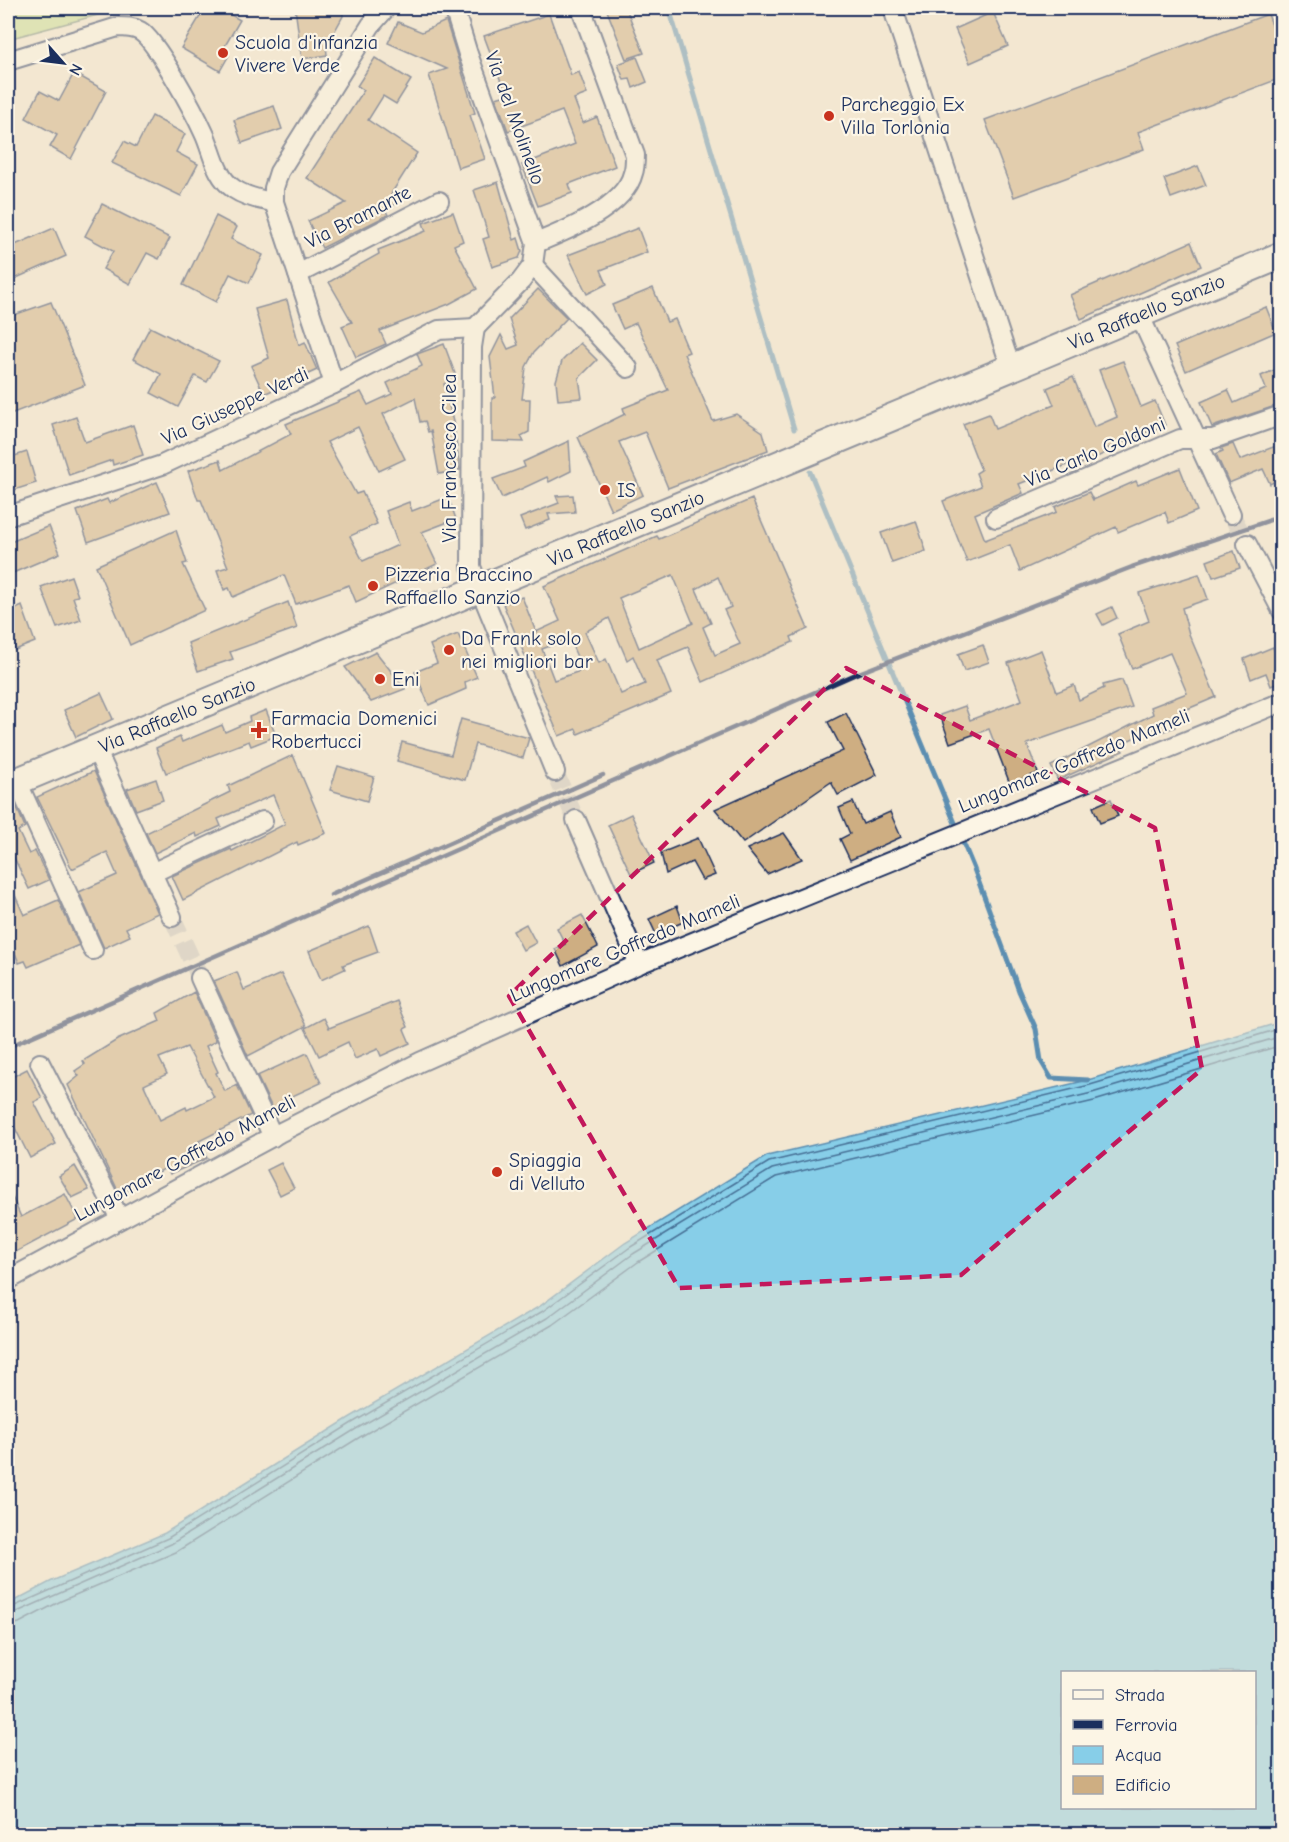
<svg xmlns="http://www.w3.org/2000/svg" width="1289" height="1842" font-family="'Comic Neue',sans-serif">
<rect width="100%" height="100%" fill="#f3e7d1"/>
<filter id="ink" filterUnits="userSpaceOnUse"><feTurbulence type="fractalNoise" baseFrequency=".0167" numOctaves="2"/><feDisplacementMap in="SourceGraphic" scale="12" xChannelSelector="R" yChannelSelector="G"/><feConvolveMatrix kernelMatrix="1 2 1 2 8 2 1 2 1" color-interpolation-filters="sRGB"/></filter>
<g filter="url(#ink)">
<polygon fill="#c8dd92" stroke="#728678" stroke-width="1.5" points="8,8 124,8 8,39"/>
<path fill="#87cee8" stroke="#5c8eb1" stroke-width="1.5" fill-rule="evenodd" d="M1281,1022V1834H8V1604L52,1581L165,1533L349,1418L540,1306L625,1243L767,1156L1088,1080ZM1062,1672H1254V1808H1062Z"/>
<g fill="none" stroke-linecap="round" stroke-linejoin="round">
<g stroke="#466f95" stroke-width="1.5">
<polyline points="8,1609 168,1538 352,1423 543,1311 629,1248 769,1162 1090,1085 1282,1028"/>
<polyline points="8,1616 171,1544 356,1429 547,1318 633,1254 772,1169 1092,1093 1282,1036"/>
<polyline points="8,1626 19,1623 61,1601 176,1552 360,1437 552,1325 638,1262 776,1177 1094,1101 1282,1045"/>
</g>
<g stroke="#5c8eb1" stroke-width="5">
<polyline points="669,8 794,429"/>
<polyline points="810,472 974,869 1019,991 1036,1029 1041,1061 1051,1078 1088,1080"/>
</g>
</g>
<g fill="#ceae82" stroke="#1b2f5e" stroke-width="1.5" fill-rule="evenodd">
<polygon points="205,8 219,8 240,20 222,51 229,55 220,71 181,48"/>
<polygon points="295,8 342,8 343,16 332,36 329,37 330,44 326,44 327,55 302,59"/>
<polygon points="606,8 626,8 644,53 626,59"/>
<polygon points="993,12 1008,46 970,63 955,29"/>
<polygon points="549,14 571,75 579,72 587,94 574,99 583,123 597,117 615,166 569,184 572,193 538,206 522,165 575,144 562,111 508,131 496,98 506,95 484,36"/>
<polygon points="1268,14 1281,51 1281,78 1138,132 1144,149 1014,197 985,120"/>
<polygon points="446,21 475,113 470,115 485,159 458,168 429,75 447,69 388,43 398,22 422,32"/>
<polygon points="637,57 647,82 633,88 630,79 624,80 618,64"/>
<polygon points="375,58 411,80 396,104 383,96 368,120 417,153 391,194 396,204 385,209 388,215 322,248 308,221 346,203 307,178 364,90 357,86"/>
<polygon points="74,73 106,91 71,159 50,147 57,135 26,118 40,91 59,101"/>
<polygon points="274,106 282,129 242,143 234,120"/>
<polygon points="152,116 185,134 176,152 198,164 181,196 112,163 124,141 136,147"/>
<polygon points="1198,166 1206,185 1171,198 1164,179"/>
<polygon points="498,182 514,240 518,238 522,251 519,258 492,267 483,239 489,237 474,190"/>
<polygon points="102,204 170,238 159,259 147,253 130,284 103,269 113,251 85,236"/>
<polygon points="453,212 463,241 454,245 477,289 449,304 380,331 386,344 356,357 342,326 352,322 329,282 379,254 378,250 426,231 423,223"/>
<polygon points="216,216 237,227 231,239 263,255 249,283 230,274 216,302 183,285"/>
<polygon points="54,228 66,256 12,280 8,268 8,248"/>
<polygon points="638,228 647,252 601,270 607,284 587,294 568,255"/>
<polygon points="1191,242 1201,266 1081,319 1070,295"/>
<polygon points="653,288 667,322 675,319 689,352 684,354 713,421 736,414 763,432 768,450 668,488 645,432 619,442 643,495 611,510 578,437 625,414 623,408 668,390 636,323 623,329 612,305"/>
<polygon points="538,289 567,318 534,352 526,367 522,399 530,399 529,432 521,436 524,442 492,441 492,398 495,398 490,357 501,335 508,349 518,345 509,319"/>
<polygon points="287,300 299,345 305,342 317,370 264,394 251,366 269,358 255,309"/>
<polygon points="51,302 85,385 8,415 8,317"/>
<polygon points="1266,307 1276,332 1186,371 1175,346"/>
<polygon points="150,327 219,361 207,382 195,376 178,407 151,393 161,374 133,359"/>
<polygon points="580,343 597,360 579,378 582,398 558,400 556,381 562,361"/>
<polygon points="444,344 457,379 444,384 454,426 460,470 439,474 431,431 428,432 425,421 420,422 415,398 383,414 405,459 379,471 358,427 327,442 356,494 362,492 377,524 350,536 363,561 398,545 386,511 409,502 412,511 448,497 456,519 422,532 437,564 356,602 349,585 296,604 284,575 233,597 229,588 224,590 217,570 228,567 201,500 198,500 188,471 220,460 223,470 291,434 286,424 361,392 368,405 392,394 387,383 422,366 417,354"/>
<polygon points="1123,361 1141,407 1155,401 1165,425 1106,449 1108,452 1079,465 1077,461 1019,484 1023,493 975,514 985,540 1057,512 1055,507 1089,492 1093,500 1136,481 1138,485 1180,468 1197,511 1169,523 1165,512 1118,532 1116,527 1020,571 1010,545 967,562 943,501 981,486 976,473 981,470 963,424 989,414 995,429 1054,405 1047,388 1073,377 1094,427 1117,417 1099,370"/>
<polygon points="1281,367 1281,404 1212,427 1201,402 1228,390 1234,403 1266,389 1261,376"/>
<polygon points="76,417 85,442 133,425 143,455 113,465 112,460 69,475 53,425"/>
<polygon points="569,441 571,471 549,482 547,477 502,498 493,479 525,467 523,462"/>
<polygon points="1233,444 1240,460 1281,444 1281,478 1270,484 1263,469 1229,483 1216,454 1223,451 1221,448"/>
<polygon points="27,452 36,483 8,492 8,458"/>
<polygon points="157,482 170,512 88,542 77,511 107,499 109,503"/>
<polygon points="573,495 575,512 548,514 550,520 525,530 520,518 559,503 556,496"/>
<path d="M752,499L808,629L791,637L793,642L703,682L688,647L657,660L671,694L578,734L576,729L559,736L503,604L522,597L536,632L560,621L544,586L657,536L659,539ZM673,575L693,623L639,648L619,598ZM718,577L731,607L724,610L740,644L715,655L703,627L711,623L696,589ZM609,618L627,660L633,656L645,684L621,694L606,659L599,663L585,632ZM569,639L583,670L554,680L542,649Z"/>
<polygon points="916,521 926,551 892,563 881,533"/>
<polygon points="49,526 60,553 8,575 8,543"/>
<polygon points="176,530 187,563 183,564 205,610 130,645 96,566"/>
<polygon points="1234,551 1240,568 1213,577 1207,561"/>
<polygon points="1199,574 1208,599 1182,608 1189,634 1216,697 1171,716 1175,727 1161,732 1158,726 1119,745 1123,751 1058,780 1051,766 1153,714 1151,707 1187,693 1170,653 1132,669 1118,634 1149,621 1139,593"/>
<polygon points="71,576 78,596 73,597 81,620 57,628 41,587"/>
<polygon points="288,602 297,628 230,652 233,659 198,671 188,643"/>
<polygon points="22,606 35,642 15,650 8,631 8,613"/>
<polygon points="1112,607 1117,618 1103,625 1097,614"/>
<polygon points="458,634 477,677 465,682 466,689 429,705 415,672 437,663 430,645"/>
<polygon points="983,645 989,662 964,671 958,654"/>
<polygon points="1273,647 1281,669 1281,682 1271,686 1266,673 1251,679 1244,659"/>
<polygon points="1041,650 1057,692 1074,685 1079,700 1104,688 1103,685 1122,680 1132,707 1027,744 1038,773 1010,784 989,729 950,743 940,715 965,706 970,720 1022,700 1008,663"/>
<polygon points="376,652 405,689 371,702 345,667"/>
<polygon points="101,693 113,719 76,737 64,710"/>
<polygon points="266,710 276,736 251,746 249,741 166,773 156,748 180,737 182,742 222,725 225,732 250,721 249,717"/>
<polygon points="846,713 877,775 838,795 831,782 743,843 715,809 843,751 828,722"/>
<polygon points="461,719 529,738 523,758 475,744 465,780 397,761 402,742 451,755"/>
<polygon points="293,755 326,833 298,845 297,842 183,900 172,876 231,849 232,851 285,824 273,795 218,819 221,826 197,837 196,833 155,853 146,833 230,792 228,786"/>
<polygon points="338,766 374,777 367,801 330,790"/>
<polygon points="94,771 158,913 126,928 130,936 104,948 79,892 117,875 107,852 72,869 37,797"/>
<polygon points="156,779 163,800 136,810 127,789"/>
<polygon points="13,799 25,827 18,831 29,854 35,851 49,880 29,889 8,845 8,800"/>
<polygon points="1111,799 1118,816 1100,823 1093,807"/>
<polygon points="853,802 863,824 890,812 901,837 850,860 840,839 850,834 839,808"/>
<polygon points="631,814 654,863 631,874 608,825"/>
<polygon points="784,833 802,859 767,874 747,849"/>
<polygon points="698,838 715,875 702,880 692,862 666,874 661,853"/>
<polygon points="8,880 24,915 58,900 79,945 28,967 25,961 19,963 8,935"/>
<polygon points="677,906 683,922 656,934 649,919"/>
<polygon points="582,915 598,947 563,966 555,949 565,944 557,928"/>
<polygon points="526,924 536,943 523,950 513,931"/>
<polygon points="369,926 378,952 343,965 345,969 321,980 309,951"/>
<polygon points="237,972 244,990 281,974 306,1026 248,1056 214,981"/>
<path d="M194,992L216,1041L206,1046L218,1072L216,1073L225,1091L237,1085L251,1115L199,1141L207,1158L170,1174L167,1167L120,1195L68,1085L79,1076L75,1071L85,1064L83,1061L117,1040L160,1021L157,1013ZM187,1047L214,1097L187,1110L186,1107L160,1120L144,1085L167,1074L159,1058Z"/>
<polygon points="397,1001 408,1027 404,1029 410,1043 381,1056 378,1049 355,1059 348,1042 319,1056 305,1028 324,1018 329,1028"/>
<polygon points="307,1053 321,1083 288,1098 290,1101 273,1110 257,1076"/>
<polygon points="27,1069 42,1098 34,1102 56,1144 30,1158 8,1114 8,1079"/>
<polygon points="281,1163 294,1188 280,1195 267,1170"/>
<polygon points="75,1166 89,1190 72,1198 59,1176"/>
<polygon points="8,1188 21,1217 65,1194 78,1219 8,1256"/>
</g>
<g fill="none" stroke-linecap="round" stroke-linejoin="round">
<g stroke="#c8c2ba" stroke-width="18" stroke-dasharray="18 9" stroke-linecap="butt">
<polyline points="1231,514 1247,544"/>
<polyline points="555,772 576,820"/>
<polyline points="172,917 200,978"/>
</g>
<defs>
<g id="minor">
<polyline points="454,8 468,54 536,243 533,265 521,281 475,328"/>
<polyline points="895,15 1011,368"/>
<path d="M8,61L118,27C126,27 133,27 140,31C156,40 195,113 204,133C213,152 215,176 234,189C246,197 260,200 274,202"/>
<path d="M536,243C566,231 625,207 633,173C635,168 635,161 635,155L581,8"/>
<polyline points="533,265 628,368"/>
<polyline points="298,274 439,201"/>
<polyline points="1139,314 1231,514"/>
<polyline points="475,328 472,347 471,567 555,772"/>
<polyline points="334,384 274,202 274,188 279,172 371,25 386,8"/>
<polyline points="8,516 162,465 334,384 439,330 475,328"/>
<polyline points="996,518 1180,439 1213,439 1282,415"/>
<polyline points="1247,544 1282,611"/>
<polyline points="96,749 172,917"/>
<polyline points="17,781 93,950"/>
<polyline points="576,820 639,964"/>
<polyline points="152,873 263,821"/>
<polyline points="200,978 273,1137"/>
<polyline points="40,1063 120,1219"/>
<polyline points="8,1280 279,1133 420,1062 639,964 1282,702"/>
</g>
<g id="secondary">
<path id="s1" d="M8,785L1282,255"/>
</g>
</defs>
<use href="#minor" stroke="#1b2f5e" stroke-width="22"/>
<use href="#secondary" stroke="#1b2f5e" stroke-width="30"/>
<use href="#minor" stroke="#fcf5e5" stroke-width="18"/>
<use href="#secondary" stroke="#fcf5e5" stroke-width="26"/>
<g stroke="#1b2f5e" stroke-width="4.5">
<polyline points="331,895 603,775"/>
<polyline points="8,1047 856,674 1132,567 1282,516"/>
</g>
</g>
</g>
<path d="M0 0H1289V1842H0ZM846,668L1155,828L1202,1069L961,1275L679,1288L509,996Z" fill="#f3e7d1" fill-opacity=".55" fill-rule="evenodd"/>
<path fill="none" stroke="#c2185b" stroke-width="4.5" stroke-dasharray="12 8" stroke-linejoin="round" d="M846,668L1155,828L1202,1069L961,1275L679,1288L509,996Z"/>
<g fill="#c8321e" stroke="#fcf5e5" stroke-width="2">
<circle cx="223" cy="53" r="6"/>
<circle cx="829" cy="116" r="6"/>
<circle cx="605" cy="490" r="6"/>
<circle cx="373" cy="586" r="6"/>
<circle cx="449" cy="650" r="6"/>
<circle cx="380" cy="679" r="6"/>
<path d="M256 721h6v6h6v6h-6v6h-6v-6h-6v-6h6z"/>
<circle cx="497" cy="1172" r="6"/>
</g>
<g text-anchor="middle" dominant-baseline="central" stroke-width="4.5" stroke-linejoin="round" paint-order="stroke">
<g font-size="20" fill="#1b2f5e" stroke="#fcf5e5" text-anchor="start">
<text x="235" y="42">Scuola d'infanzia<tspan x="235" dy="23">Vivere Verde</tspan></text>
<text x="841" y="104">Parcheggio Ex<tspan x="841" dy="23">Villa Torlonia</tspan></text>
<text x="617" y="490">IS</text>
<text x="385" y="574">Pizzeria Braccino<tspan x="385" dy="23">Raffaello Sanzio</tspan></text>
<text x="461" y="638">Da Frank solo<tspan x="461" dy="23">nei migliori bar</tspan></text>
<text x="392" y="679">Eni</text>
<text x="271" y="718">Farmacia Domenici<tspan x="271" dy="23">Robertucci</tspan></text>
<text x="509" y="1160">Spiaggia<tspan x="509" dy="23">di Velluto</tspan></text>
</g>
<g font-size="20" fill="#1b2f5e" stroke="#fcf5e5">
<text transform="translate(515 118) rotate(70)">Via del Molinello</text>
<text transform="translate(358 217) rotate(-27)">Via Bramante</text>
<text stroke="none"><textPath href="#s1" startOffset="1233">Via Raffaello Sanzio</textPath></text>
<text transform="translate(235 406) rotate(-25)">Via Giuseppe Verdi</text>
<text transform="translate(1095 452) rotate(-23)">Via Carlo Goldoni</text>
<text transform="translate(449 458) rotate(-90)">Via Francesco Cilea</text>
<text stroke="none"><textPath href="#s1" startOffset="669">Via Raffaello Sanzio</textPath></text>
<text stroke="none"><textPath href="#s1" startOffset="183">Via Raffaello Sanzio</textPath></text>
<text transform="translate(1074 761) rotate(-22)">Lungomare Goffredo Mameli</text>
<text transform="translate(625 948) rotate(-23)">Lungomare Goffredo Mameli</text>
<text transform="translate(185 1158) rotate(-28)">Lungomare Goffredo Mameli</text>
</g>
</g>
<rect width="1289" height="1842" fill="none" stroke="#fcf5e5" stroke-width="30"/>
<rect x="15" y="15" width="1259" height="1812" fill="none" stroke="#1b2f5e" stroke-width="2" filter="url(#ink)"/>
<rect x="1061" y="1671" width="195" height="138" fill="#fcf5e5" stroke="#a2a6af" stroke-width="1.5"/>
<rect x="1073" y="1690" width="30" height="9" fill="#fcf5e5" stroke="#a2a6af" stroke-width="1.5"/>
<text x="1115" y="1701" font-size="18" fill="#1b2f5e">Strada</text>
<rect x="1073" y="1720" width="30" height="9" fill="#1b2f5e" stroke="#a2a6af" stroke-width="1.5"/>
<text x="1115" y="1731" font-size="18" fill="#1b2f5e">Ferrovia</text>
<rect x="1073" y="1746" width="30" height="18" fill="#87cee8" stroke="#a2a6af" stroke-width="1.5"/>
<text x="1115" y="1761" font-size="18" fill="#1b2f5e">Acqua</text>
<rect x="1073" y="1776" width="30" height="18" fill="#ceae82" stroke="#a2a6af" stroke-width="1.5"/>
<text x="1115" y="1791" font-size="18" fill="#1b2f5e">Edificio</text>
<g transform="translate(63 63) rotate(118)" stroke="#fcf5e5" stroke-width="4.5" paint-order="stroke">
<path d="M0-4.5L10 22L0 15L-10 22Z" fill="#1b2f5e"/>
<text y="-9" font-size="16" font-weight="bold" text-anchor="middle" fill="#1b2f5e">N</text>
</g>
</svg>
